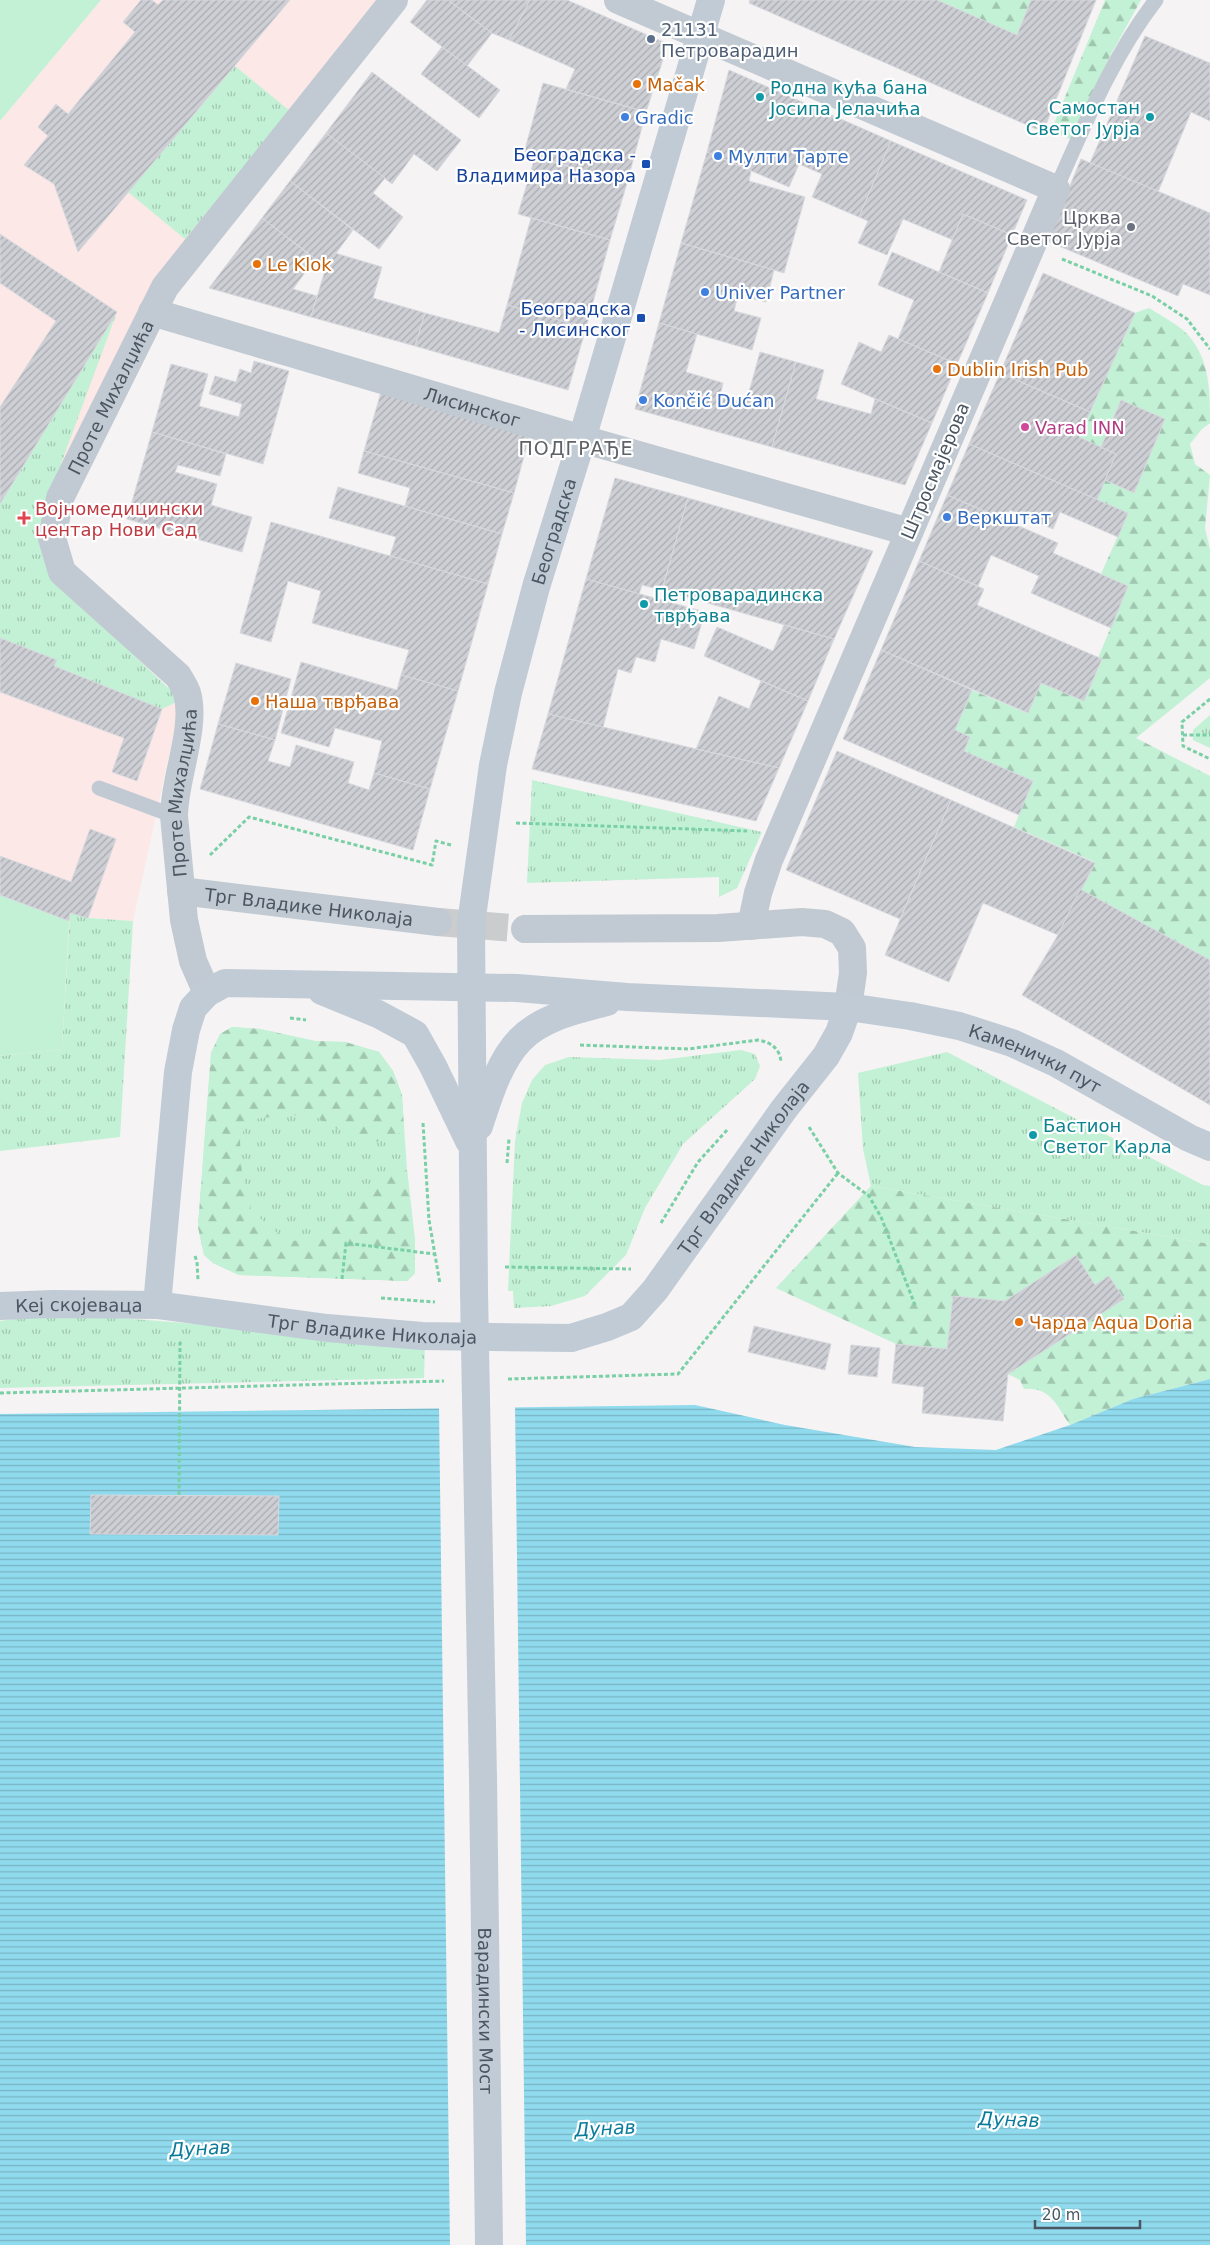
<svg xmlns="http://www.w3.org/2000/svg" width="1210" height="2245" font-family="'DejaVu Sans',sans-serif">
<defs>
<pattern id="grass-tufts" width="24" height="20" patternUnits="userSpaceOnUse" patternTransform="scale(1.25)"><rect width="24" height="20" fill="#c3f1d5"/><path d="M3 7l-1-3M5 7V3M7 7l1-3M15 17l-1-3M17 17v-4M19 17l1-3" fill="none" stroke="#a0c6b0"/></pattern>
<pattern id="forest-firs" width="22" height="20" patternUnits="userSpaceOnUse" patternTransform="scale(1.25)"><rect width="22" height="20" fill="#c3f1d5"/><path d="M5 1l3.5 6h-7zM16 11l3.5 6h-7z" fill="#a0c6b0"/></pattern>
<pattern id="water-rules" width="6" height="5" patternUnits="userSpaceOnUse" patternTransform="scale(1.25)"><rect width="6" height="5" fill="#90daee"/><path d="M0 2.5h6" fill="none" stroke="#78b4c4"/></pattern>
<pattern id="building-hatch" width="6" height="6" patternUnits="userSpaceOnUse" patternTransform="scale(1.25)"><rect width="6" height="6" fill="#cdcfd5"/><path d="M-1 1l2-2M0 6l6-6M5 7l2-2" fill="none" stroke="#a8abb0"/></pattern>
</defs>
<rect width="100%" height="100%" fill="#f5f3f3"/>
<polygon fill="#fce8e6" points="101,0 383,0 150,286 48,499 86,610 181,700 133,921 88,918 70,913 62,1049 0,1056 0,121"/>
<g fill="url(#grass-tufts)">
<polygon points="235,66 290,111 185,239 128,192"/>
<polygon points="117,312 48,499 86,610 181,700 162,709 54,666 57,660 0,638 0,504"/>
<polygon points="1210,715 1210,748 1193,740 1193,730"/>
<polygon points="532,780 762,832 737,888 719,897 719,877 527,883"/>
<polygon points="70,913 88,918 133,921 120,1137 0,1151 0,1056 62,1049"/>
<polygon points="232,1027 260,1029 315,1041 345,1042 379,1052 393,1071 402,1095 407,1170 415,1241 415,1273 407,1281 239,1275 213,1263 204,1255 198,1227 211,1053 220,1034"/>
<polygon points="741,1050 755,1054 760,1066 755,1079 683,1144 645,1208 626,1255 585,1296 551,1306 514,1308 513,1291 508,1291 515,1141 522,1103 532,1080 545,1065 569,1057 660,1060"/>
<polygon points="947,1052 1203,1185 1210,1186 1210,1244 871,1186 863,1149 858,1073"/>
<polygon points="50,1314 147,1320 425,1343 424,1378 0,1388 0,1321"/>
</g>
<g fill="url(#forest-firs)">
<polygon points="937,0 1031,0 1017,35"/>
<polygon points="1105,0 1141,0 1110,56 1072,140 1051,131"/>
<path d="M1149,308C1161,316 1178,324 1188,335C1210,360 1210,391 1210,423L1202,429L1190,444L1195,464L1210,475L1205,528L1210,550V678L1136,738L1210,776V960L1080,889L1095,862L1014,827L1033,781L964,751L970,737L955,730L972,690L1027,713L1041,683L1084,701L1102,660L1098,658L1128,586L1101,574L1128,513L1097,500L1105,480L1134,492L1165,420L1121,400L1101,447L1079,437L1135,313Z"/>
<polygon points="232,1027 260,1029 315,1041 345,1042 379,1052 393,1071 402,1095 404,1129 393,1139 373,1142 354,1138 310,1114 259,1118 245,1126 240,1141 242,1175 251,1209 271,1229 290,1240 313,1243 331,1233 348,1205 362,1189 407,1170 415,1241 415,1273 407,1281 239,1275 213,1263 204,1255 198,1227 211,1053 220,1034"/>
<path d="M871,1186L1210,1244V1379L1133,1399L1070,1425C1056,1405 1051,1387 1024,1389L1020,1380L1008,1374L1124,1299L1109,1276L1095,1285L1076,1255L1005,1301L953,1296L947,1349L896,1344L776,1288Z"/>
</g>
<g fill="#c3f1d5">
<polygon points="0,0 101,0 0,121"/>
<polygon points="0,895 69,921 62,1049 0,1056"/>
</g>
<polygon fill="url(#water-rules)" points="1210,1379 1210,2245 0,2245 0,1414 695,1405 785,1425 915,1447 996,1450 1070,1425 1133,1399"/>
<polygon fill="#f5f3f3" points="515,1405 526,2245 450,2245 439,1406"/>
<g fill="url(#building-hatch)" stroke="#d7d9de">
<polygon points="141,0 152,0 158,5 163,0 290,0 78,252 54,184 24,165 48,136 38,127 56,104 68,114 135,32 123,22"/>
<polygon points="427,0 448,0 492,33 467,66 410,22"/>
<polygon points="448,0 530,0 509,40 492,33"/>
<polygon points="530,0 567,0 668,44 646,112 566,89 575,69 509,40"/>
<polygon points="750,0 937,0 1017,35 1031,0 1096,0 1043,132 749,3"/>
<polygon points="1145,36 1210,63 1210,121 1191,112 1158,192 1090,163"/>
<polygon points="442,47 500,90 479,118 421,74"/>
<polygon points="729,70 891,141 859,217 812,197 822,174 799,164 789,187 707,152"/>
<polygon points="372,72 461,140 437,171 414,154 392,184 326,133"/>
<polygon points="543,83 646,112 627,183 524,153"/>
<polygon points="326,133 385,178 373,193 403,217 379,249 290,181"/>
<polygon points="891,141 1027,200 1012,235 963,214 953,240 903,219 887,255 858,243 868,221 859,217"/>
<polygon points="707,152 751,171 749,181 805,197 784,273 681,243"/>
<polygon points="535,157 627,183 610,240 518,214"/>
<polygon points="1081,159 1210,213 1210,295 1183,284 1178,296 1047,241"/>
<polygon points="290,181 353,230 326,267 262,218"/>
<polygon points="963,214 1012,235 988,293 939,272"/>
<polygon points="262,218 315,259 293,289 317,296 311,317 209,288"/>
<polygon points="531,218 610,240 586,328 507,305"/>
<polygon points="0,234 117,312 0,504 0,407 56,321 0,283"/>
<polygon points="681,243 774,270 766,302 738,295 734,311 761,318 752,350 659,323"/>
<polygon points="892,252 988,293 957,364 898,339 914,300 878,285"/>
<polygon points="335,253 382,267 373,298 425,313 415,346 311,317 326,267"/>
<polygon points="1043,273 1135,313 1090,412 1000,373"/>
<polygon points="507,305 586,328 568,390 415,346 425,313 499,333"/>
<polygon points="659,323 697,334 686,372 723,383 720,396 746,403 760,352 796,362 772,447 635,409"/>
<polygon points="889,335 957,364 932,423 841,384 859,342 881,352"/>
<polygon points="254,361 289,371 263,464 152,432 171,364 208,374 199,406 239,417 242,404 209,394 215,376 236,382 240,369 251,373"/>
<polygon points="796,362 824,370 816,399 871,414 875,399 932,423 905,485 772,447"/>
<polygon points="1000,373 1090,412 1079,437 1116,454 1097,500 969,444"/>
<polygon points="381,392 530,434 514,493 364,451"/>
<polygon points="1121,400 1165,419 1134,493 1105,480 1116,454 1101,447"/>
<polygon points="152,432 226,454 220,476 178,465 175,472 217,484 211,505 252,517 242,552 127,519"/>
<polygon points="969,444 1128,513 1118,537 1060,512 1053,529 1010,510 1005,520 947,495"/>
<polygon points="364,451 514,493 502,534 405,506 410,488 358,473"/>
<polygon points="615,478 688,498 662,590 642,585 639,594 586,579"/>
<polygon points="338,487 502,534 488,584 390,556 396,537 329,518"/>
<polygon points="947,495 1058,543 1053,553 1128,586 1111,628 1031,593 1039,576 991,555 978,586 919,561"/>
<polygon points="688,498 873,551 834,639 662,590"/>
<polygon points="271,522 488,584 458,691 401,675 409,650 312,623 321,591 288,581 271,642 240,633"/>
<polygon points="919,561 984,589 977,605 1102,659 1084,701 1041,683 1028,713 881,650"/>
<polygon points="586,579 705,612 694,649 661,639 655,662 636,657 631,673 618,669 603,727 548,714"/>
<polygon points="784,625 834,639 808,701 704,656 717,627 773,651"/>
<polygon points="0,638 57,660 54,666 162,709 137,781 112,772 124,738 0,692"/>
<polygon points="881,650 972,690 955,730 970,737 964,751 1033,781 1019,815 843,739"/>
<polygon points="301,662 397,690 401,675 458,691 430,789 374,773 382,741 335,728 329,747 281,733"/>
<polygon points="236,663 291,679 275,740 218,724"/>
<polygon points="761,681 808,701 779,768 696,749 719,696 749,709"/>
<polygon points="548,714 696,749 779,768 756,821 532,769"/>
<polygon points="218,724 275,740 268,761 290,767 296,745 354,762 348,783 369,790 374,773 430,789 413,850 200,789"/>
<polygon points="837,751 951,800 900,919 786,870"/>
<polygon points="951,800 1095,863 1058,935 983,903 949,982 885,955"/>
<polygon points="90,829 116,839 88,918 70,913 69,921 0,895 0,856 71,882"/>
<polygon points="1080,889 1210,960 1210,1105 1022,995 1058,935"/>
<polygon points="1076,1255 1095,1285 1109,1276 1124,1299 1008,1374 1003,1421 922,1413 924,1387 892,1383 896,1344 947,1349 953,1296 1005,1301"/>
<polygon points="754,1326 831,1344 825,1370 748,1352"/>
<polygon points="851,1345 880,1348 877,1377 848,1374"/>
<polygon points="91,1495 279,1496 278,1535 90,1534"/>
</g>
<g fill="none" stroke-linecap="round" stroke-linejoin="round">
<polyline stroke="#caccce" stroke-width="28" stroke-dasharray="28 14" stroke-linecap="butt" points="438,922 525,929"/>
<g stroke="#7ad0a6" stroke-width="3" stroke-dasharray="4 2.5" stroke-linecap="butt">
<polyline points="1062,259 1152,296 1187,319 1210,349"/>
<polyline points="1210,699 1182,722 1183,746 1210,759"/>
<polyline points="1183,735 1210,735"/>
<polyline points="516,823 747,831"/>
<polyline points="210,855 249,817 432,865 436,841 451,845"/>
<polyline points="290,1018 306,1020"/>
<path d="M580,1045L688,1049L758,1040C770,1042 780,1048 781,1062"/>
<polyline points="423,1123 429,1220 440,1284"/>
<polyline points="809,1127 838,1173 869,1196 881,1217 915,1305"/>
<polyline points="507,1163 509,1139"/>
<polyline points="661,1223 698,1162 728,1129"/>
<polyline points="195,1256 197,1262 198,1280"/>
<polyline points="505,1267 631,1269"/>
<polyline points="342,1279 346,1243 434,1254"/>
<polyline points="381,1298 435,1302"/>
<polyline points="508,1379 678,1374 838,1173"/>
<polyline points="0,1393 444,1381"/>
<polyline points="179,1495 180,1343 182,1342"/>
</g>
<g stroke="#c1cad2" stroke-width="15">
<path d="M1056,189C1085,124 1112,57 1156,0"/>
<polyline points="99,788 174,816"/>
</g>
<g stroke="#c1cad2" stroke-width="28">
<polyline points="618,0 1056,189 769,860 758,893 751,926"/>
<path id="s1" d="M152,312L582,439L909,532"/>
<path id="s2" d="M181,891L438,922"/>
<polyline points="525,929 718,928 802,922 825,924 842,932 852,948 853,973 848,1007"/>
<path id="s3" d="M207,993L193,961L184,920L174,816C174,779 197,727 187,693C185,687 181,681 178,676L62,572L52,538L60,498L165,287L394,0"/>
</g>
<g stroke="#c1cbd6" stroke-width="28">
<polyline points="322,991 378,1014 415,1034 433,1066 469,1141"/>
<path d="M479,1126C488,1099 499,1061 520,1040C542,1017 577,1010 607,1002"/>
<path id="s4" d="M474,1291L471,924L493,765L508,693L536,587L582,439L711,0"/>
<path id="s5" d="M157,1305L178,1072L186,1030L193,1008L207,993L225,983L517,988L627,997L848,1007L910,1016L959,1026L1012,1043L1056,1063L1189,1138L1210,1147"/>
<path id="s6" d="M0,1306L53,1304L157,1305L327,1328L422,1336L571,1338L607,1327L631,1317L655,1290L784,1109L826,1056L839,1033L848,1007"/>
<path id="s7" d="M483,1779L489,2245"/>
</g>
<polyline stroke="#c1cbd6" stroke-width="28" points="474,1291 483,1779"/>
</g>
<circle fill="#5c6f8a" stroke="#fff" stroke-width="2" cx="651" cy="39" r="5"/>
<g fill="#e8710a" stroke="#fff" stroke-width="2">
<circle cx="637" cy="84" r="5"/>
<circle cx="257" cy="264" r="5"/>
<circle cx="937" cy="369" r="5"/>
<circle cx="255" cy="701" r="5"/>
<circle cx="1019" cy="1322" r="5"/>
</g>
<g fill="#0f9aa8" stroke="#fff" stroke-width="2">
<circle cx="760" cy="97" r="5"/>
<circle cx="1150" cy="117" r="5"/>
<circle cx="644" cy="604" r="5"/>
<circle cx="1033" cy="1135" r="5"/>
</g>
<g fill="#3f7fe0" stroke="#fff" stroke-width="2">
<circle cx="625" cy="117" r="5"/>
<circle cx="718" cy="156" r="5"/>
<circle cx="705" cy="292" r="5"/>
<circle cx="643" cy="400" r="5"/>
<circle cx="947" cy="517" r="5"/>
</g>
<g fill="#1a4fb4" stroke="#fff" stroke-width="2">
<rect x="641" y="159" width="10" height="10" rx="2.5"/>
<rect x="636" y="313" width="10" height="10" rx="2.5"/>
</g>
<circle fill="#6b7280" stroke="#fff" stroke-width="2" cx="1131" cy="227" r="5"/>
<circle fill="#d1479c" stroke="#fff" stroke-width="2" cx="1025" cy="427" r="5"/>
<path fill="#e0444e" stroke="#fff" stroke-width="2" d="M21.5 510.5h5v5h5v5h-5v5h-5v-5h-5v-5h5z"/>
<g text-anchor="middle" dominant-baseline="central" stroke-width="4.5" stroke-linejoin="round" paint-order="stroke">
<g font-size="18" fill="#4e5e75" stroke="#fff" text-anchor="start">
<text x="661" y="29">21131<tspan x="661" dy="21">Петроварадин</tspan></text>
</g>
<g font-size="18" fill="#c56008" stroke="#fff" text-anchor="start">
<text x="647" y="84">Mačak</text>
<text x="267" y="264">Le Klok</text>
<text x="947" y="369">Dublin Irish Pub</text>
<text x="265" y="701">Наша тврђава</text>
<text x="1029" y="1322">Чарда Aqua Doria</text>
</g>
<g font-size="18" fill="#0d838f" stroke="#fff" text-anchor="start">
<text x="770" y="87">Родна кућа бана<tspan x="770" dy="21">Јосипа Јелачића</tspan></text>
<text x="1140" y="107" text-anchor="end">Самостан<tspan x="1140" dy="21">Светог Јурја</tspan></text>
<text x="654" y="594">Петроварадинска<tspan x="654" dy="21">тврђава</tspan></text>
<text x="1043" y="1125">Бастион<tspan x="1043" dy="21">Светог Карла</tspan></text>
</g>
<g font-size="18" fill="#366cbe" stroke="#fff" text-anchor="start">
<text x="635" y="117">Gradic</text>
<text x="728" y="156">Мулти Тарте</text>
<text x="715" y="292">Univer Partner</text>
<text x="653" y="400">Končić Dućan</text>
<text x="957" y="517">Веркштат</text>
</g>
<g font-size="18" fill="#164399" stroke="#fff" text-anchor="end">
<text x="636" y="154">Београдска -<tspan x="636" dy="21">Владимира Назора</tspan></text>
<text x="631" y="308">Београдска<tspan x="631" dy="21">- Лисинског</tspan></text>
</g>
<g font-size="18" fill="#5b616d" stroke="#fff" text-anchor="end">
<text x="1121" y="217">Црква<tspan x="1121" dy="21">Светог Јурја</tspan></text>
</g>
<g font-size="18" fill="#4a5661" stroke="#fff">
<text stroke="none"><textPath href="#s3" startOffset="670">Проте Михалџића</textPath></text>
<text stroke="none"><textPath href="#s1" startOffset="334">Лисинског</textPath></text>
<text transform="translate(935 471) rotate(-67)">Штросмајерова</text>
<text stroke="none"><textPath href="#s4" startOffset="769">Београдска</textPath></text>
<text stroke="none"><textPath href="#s3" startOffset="205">Проте Михалџића</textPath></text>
<text stroke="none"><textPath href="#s2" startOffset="129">Трг Владике Николаја</textPath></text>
<text stroke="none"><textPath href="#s5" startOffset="1160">Каменички пут</textPath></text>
<text stroke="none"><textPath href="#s6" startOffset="824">Трг Владике Николаја</textPath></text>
<text stroke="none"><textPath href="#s6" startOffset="79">Кеј скојеваца</textPath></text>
<text stroke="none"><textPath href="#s6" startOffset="374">Трг Владике Николаја</textPath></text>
<text stroke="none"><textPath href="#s7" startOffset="232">Варадински Мост</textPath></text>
</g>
<g font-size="18" fill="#b23c85" stroke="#fff" text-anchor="start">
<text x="1035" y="427">Varad INN</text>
</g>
<g font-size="18" fill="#be3a42" stroke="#fff" text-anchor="start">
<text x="35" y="508">Војномедицински<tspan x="35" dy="21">центар Нови Сад</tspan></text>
</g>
<g font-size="19" letter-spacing="1" fill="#5f6368" stroke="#fff">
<text x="576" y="448">ПОДГРАЂЕ</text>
</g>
<g font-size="19" font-style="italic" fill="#0c7c9b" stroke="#fff">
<text transform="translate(1009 2119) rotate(2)">Дунав</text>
<text transform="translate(605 2128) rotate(-3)">Дунав</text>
<text transform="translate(200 2148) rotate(-3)">Дунав</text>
</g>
</g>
<path d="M1035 2220v8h105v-8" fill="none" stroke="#4a5661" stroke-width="2.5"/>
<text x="1042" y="2220" font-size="15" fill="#4a5661" stroke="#ffffff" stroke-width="4" paint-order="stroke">20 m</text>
</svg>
